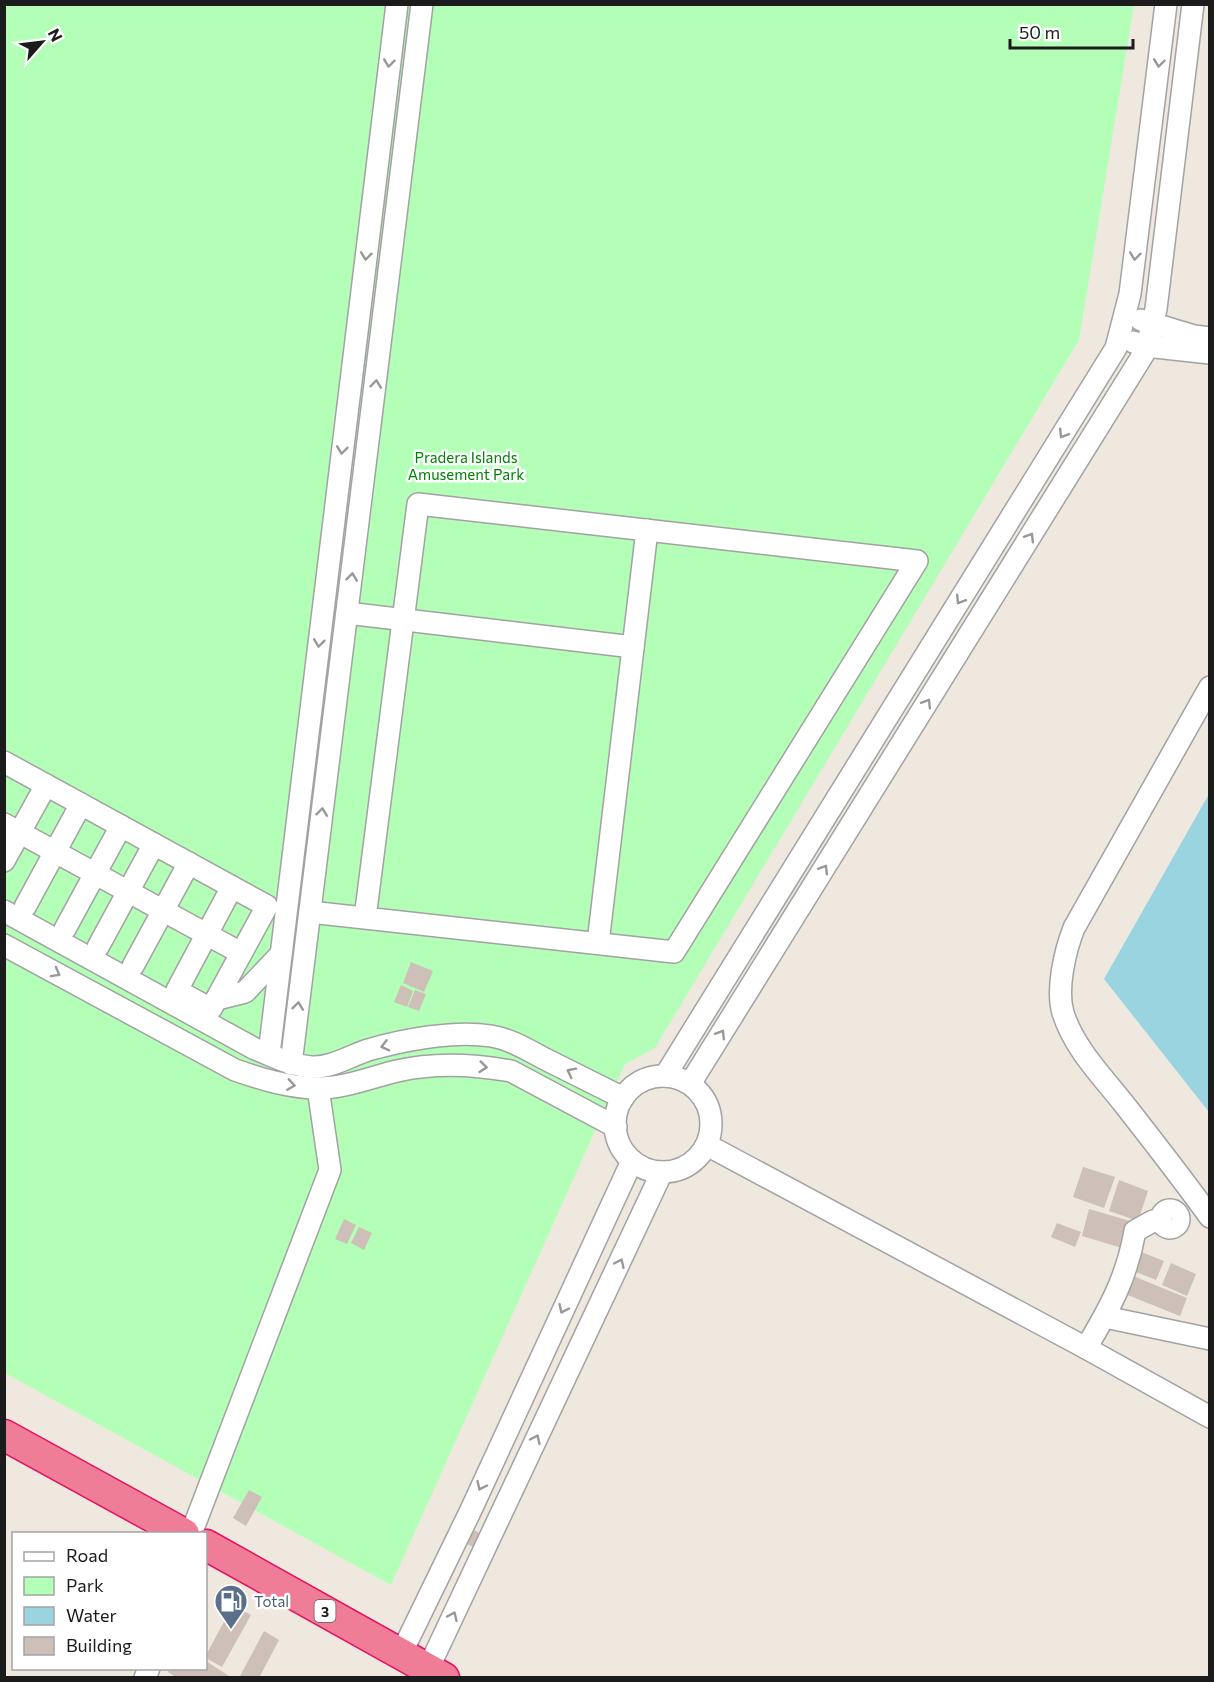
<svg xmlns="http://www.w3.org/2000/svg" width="1214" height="1682" font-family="Commissioner,sans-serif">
<rect width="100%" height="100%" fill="#eee8de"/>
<polygon fill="#b4ffb7" points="4,5 1134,5 1079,340 655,1048 625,1064 391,1585 5,1373"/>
<polygon fill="#9ad4e1" points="1209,794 1209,1112 1104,979"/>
<g fill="#cec0b8">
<polygon points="411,962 433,971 424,992 403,983"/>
<polygon points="401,985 413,991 407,1007 394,1002"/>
<polygon points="415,990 426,994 419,1011 408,1007"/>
<polygon points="1083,1167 1115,1177 1104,1208 1073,1197"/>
<polygon points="1119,1180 1148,1191 1138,1221 1109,1211"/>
<polygon points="1089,1209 1130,1221 1122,1248 1082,1236"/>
<polygon points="344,1219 356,1225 347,1244 335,1239"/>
<polygon points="1057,1223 1081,1232 1075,1247 1051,1237"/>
<polygon points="359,1227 372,1233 364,1250 351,1243"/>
<polygon points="1139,1251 1164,1261 1156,1280 1131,1270"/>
<polygon points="1171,1263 1196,1274 1187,1296 1162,1285"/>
<polygon points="1133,1276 1187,1298 1180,1316 1125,1294"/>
<polygon points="249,1490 262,1497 246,1526 233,1518"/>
<polygon points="474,1530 481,1534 475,1548 467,1544"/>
<polygon points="233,1605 251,1615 222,1667 206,1658 206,1655"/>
<polygon points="264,1631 279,1640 259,1678 239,1678"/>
<polygon points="206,1661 232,1678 177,1678 168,1672 170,1668 206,1668"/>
</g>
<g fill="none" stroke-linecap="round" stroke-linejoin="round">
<defs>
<g id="minor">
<polyline points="1141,320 1194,336 1210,338"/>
<polyline points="1133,342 1146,346 1210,353"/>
<polyline points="347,613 633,647"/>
<path d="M1210,687L1074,928C1065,951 1056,989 1063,1013C1074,1048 1102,1076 1124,1104C1153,1141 1182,1178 1210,1217"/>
<polyline points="4,762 267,906 211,1009 187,996"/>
<polyline points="4,824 241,953"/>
<polyline points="4,861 46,785"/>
<polyline points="25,907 81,804"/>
<path d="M4,911L255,1049C274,1056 291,1066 312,1067C331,1068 350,1056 368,1050C403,1040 454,1030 491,1036C510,1039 528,1050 545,1059C571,1072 597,1085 623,1098"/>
<polyline points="310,912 674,952 917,561 418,504 365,918"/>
<polyline points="65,929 121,826"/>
<polyline points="598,943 647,530"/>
<path d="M4,945L235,1070C261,1079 287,1087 316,1088C343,1089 371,1077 397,1071C435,1062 472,1064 511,1071L616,1127"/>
<polyline points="98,947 154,844"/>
<polyline points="133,966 189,863"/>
<polyline points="177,990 232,887"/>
<polyline points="217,999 245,992 281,954"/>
<polyline points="269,1054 397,4"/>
<polyline points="291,1064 422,4"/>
<polyline points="665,1076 1116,348 1130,294 1166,4"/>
<circle cx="663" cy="1124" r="48"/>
<polyline points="690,1084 1146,350 1156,309 1193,4"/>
<polyline points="707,1145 1086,1348 1210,1417"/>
<circle cx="1170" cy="1219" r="9"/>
<polyline points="1105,1317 1210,1339"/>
<path d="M1086,1348C1110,1308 1127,1277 1135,1231L1153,1221H1161"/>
<polyline points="191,1534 330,1170 318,1088"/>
<polyline points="401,1654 470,1512 632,1161"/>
<polyline points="428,1669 662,1172"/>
<polyline points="145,1678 149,1668"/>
</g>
<g id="highway">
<polyline points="4,1435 184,1534"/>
<polyline points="206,1545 444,1678"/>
</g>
</defs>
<use href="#minor" stroke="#a2a2a2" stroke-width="24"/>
<use href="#highway" stroke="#e51264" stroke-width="33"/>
<use href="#minor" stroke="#fff" stroke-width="21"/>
<use href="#highway" stroke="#ef7d97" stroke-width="30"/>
</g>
<defs><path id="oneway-chevron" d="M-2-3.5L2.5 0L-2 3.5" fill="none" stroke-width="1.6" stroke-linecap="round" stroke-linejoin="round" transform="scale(1.5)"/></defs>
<g stroke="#989898">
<use href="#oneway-chevron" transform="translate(389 63) rotate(97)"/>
<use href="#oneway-chevron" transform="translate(1159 63) rotate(97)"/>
<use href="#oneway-chevron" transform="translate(366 256) rotate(97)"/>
<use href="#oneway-chevron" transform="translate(1135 256) rotate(97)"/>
<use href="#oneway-chevron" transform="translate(376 384) rotate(-83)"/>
<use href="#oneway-chevron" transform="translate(1063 434) rotate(122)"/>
<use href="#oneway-chevron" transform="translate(342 450) rotate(97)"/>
<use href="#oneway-chevron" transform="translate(1030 537) rotate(-58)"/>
<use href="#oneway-chevron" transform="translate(352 577) rotate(-83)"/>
<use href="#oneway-chevron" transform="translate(960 600) rotate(122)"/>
<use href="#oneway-chevron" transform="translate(319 643) rotate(97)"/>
<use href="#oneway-chevron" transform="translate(927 703) rotate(-58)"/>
<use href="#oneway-chevron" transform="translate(322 812) rotate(-83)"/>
<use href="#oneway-chevron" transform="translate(824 869) rotate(-58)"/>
<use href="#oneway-chevron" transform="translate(56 973) rotate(29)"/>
<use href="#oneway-chevron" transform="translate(298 1006) rotate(-83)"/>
<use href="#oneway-chevron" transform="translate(721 1034) rotate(-58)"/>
<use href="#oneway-chevron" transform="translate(385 1046) rotate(166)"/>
<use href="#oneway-chevron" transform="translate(483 1067) rotate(6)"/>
<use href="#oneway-chevron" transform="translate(571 1072) rotate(-153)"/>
<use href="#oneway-chevron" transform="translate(291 1085) rotate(8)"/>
<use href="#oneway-chevron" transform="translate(620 1263) rotate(-65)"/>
<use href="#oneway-chevron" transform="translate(563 1309) rotate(115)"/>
<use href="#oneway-chevron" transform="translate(536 1439) rotate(-65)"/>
<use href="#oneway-chevron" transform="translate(481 1486) rotate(115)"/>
<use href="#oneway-chevron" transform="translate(453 1616) rotate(-65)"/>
</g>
<defs>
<symbol id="fuel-pin" viewBox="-11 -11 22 30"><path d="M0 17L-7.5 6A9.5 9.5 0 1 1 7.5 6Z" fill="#5c6f8a" stroke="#fff"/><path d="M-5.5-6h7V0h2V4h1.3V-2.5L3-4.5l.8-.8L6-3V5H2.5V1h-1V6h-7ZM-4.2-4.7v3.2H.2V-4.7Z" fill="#fff"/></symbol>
</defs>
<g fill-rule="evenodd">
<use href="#fuel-pin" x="212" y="1582" width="38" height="52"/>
</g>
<g text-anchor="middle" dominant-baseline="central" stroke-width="5" stroke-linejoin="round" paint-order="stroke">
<rect fill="#fff" stroke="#5f5f5f" stroke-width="1.5" x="314.5" y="1600" width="21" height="22" rx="4.5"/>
<g font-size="14" font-weight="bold" fill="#1b1b1b">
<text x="325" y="1611">3</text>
</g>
<g font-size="15" fill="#008105" stroke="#fff">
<text x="466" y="457">Pradera Islands<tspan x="466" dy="17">Amusement Park</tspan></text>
</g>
<g font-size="15" fill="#4e5e75" stroke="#fff" text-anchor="start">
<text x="254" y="1601">Total</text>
</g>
</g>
<rect width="1214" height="1682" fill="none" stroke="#1b1b1b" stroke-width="12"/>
<rect x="12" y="1532" width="195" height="138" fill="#ffffff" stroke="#a4a4a4" stroke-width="1.5"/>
<rect x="24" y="1552" width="30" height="9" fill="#ffffff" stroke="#a4a4a4" stroke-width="1.5"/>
<text x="66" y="1562" font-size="18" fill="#1b1b1b">Road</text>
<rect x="24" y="1577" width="30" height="18" fill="#b4ffb7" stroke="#a4a4a4" stroke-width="1.5"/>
<text x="66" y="1592" font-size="18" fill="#1b1b1b">Park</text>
<rect x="24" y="1607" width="30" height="18" fill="#9ad4e1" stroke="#a4a4a4" stroke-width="1.5"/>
<text x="66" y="1622" font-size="18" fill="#1b1b1b">Water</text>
<rect x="24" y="1637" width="30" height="18" fill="#cec0b8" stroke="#a4a4a4" stroke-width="1.5"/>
<text x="66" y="1652" font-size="18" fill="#1b1b1b">Building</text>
<g transform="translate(42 42) rotate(62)" stroke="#ffffff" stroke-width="4.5" paint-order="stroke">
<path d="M0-4.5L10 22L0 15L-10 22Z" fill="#1b1b1b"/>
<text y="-9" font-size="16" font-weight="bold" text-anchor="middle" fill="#1b1b1b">N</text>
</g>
<path d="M1010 39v9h123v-9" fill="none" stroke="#1b1b1b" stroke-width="3"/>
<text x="1019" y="39" font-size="18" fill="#1b1b1b" stroke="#ffffff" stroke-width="4.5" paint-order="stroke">50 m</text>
</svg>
